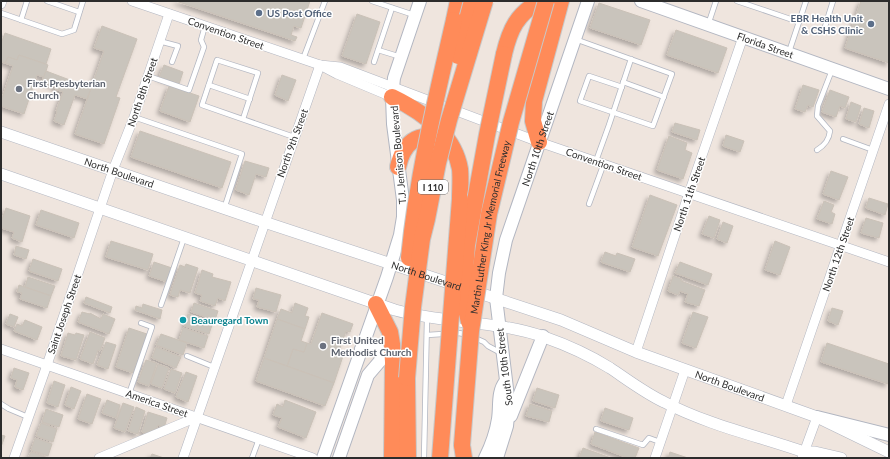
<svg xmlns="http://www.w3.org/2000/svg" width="890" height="459" font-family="Lato,sans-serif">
<defs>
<filter id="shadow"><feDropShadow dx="-3" dy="3" stdDeviation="2" flood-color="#0004"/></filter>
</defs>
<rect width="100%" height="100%" fill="#efe5de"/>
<g fill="#c9c4bc" stroke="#cac1b7" filter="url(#shadow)">
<polygon points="176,1 310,1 301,28 294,26 291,35 297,37 295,41"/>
<polygon points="861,1 889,1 889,63 845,48"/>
<polygon points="599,3 650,20 641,45 590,28"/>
<polygon points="357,14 380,22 366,64 342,56"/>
<polygon points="102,26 137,39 116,97 120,98 104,144 75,134 104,51 94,48"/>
<polygon points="676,30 727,48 718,73 667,55"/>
<polygon points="5,33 51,49 46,64 19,55 17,60 8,57 5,63 1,62 1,44"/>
<polygon points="19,55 48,65 44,77 37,75 24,114 1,106 1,101 13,66 5,63 8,57 17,60"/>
<polygon points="164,65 183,72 179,84 159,77"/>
<polygon points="46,71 91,88 87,99 75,95 64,125 54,121 57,112 56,111 63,92 55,89 56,86 42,81"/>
<polygon points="282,75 296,80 288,101 275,95"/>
<polygon points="803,85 819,90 813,107 808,105 805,112 795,109"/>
<polygon points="169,86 199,96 190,122 160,111"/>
<polygon points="830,90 849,97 845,108 840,106 836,117 822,112"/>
<polygon points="851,102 861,106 856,122 846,119"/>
<polygon points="864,108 874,111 869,128 859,124"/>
<polygon points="675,123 700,130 697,140 672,132"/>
<polygon points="140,131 231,162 222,188 131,157"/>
<polygon points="726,135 744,141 740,152 723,146"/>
<polygon points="669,136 687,143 685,150 692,153 683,179 657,170"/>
<polygon points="245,161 269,168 266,177 256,174 249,195 236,190"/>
<polygon points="831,171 848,177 839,200 823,194"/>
<polygon points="650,195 677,205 658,256 632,247"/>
<polygon points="869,198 888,204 885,215 866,208"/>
<polygon points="824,201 834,205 831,212 835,214 832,224 817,219"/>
<polygon points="6,208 30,216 22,242 12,238 14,232 1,228 1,222"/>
<polygon points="41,210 79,223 74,238 36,225"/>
<polygon points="709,216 720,220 714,238 702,234"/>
<polygon points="866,218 883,223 879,238 861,233"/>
<polygon points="723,222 733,226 727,243 717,239"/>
<polygon points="111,241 153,254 148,270 106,257"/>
<polygon points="775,241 790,247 780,275 765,270"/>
<polygon points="16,246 29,250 26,259 14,255"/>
<polygon points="605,252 616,256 617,253 635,259 630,272 601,262"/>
<polygon points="33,259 62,269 58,281 29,271"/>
<polygon points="154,262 172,268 167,282 149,276"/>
<polygon points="680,262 712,274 708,285 675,273"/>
<polygon points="186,264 198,268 190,293 180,290 178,297 170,295 180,265 185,267"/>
<polygon points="202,270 213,274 212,277 231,282 225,301 218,298 215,306 200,301 202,295 195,293"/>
<polygon points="673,276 682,279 681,281 705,290 699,306 685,302 688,294 680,291 678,295 668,291"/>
<polygon points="28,277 55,286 51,296 25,287"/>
<polygon points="19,285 51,296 47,308 20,299 22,293 17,292"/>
<polygon points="256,288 281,295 276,312 257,307 259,300 253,299"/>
<polygon points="86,297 112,307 110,313 84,303"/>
<polygon points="194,303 218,311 215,320 191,312"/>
<polygon points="295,303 308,308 305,316 309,317 305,329 277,319 281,309 292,313"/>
<polygon points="143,304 162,310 160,319 135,310 136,306 142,308"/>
<polygon points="832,308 843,311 838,325 828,321"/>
<polygon points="82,312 90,314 90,313 101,319 103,314 115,319 109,334 78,322"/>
<polygon points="693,312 708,317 696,348 682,343"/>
<polygon points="322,313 353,324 350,332 346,331 338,354 343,356 334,383 287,366 293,349 304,352 307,343 311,344"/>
<polygon points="10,314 18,317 14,327 6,324"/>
<polygon points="188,314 213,322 209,334 184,326"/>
<polygon points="277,319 305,329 301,341 307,343 304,352 293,349 287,366 264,358"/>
<polygon points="25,320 42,327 37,340 14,331 17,324 22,326"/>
<polygon points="129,328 147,334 133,373 116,367"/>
<polygon points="183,328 208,336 204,348 179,340"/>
<polygon points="90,332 105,338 100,351 98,350 93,364 80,359"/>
<polygon points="68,333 75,335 76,333 84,335 76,360 61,356"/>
<polygon points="161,334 187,343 183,355 156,345"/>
<polygon points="106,342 116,345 108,369 97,365"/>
<polygon points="827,343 889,364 888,384 821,362"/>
<polygon points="156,347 181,357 176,368 152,358"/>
<polygon points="264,358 334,383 325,406 256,381"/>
<polygon points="146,360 157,363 149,386 138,382"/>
<polygon points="158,364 169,368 162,388 151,384"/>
<polygon points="14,368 29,373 23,390 15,387 17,380 11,378"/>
<polygon points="171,369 182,373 175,393 164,389"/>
<polygon points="186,372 197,376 188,402 176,397"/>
<polygon points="54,381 65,385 58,407 47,403"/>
<polygon points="71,387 81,391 74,409 65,405"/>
<polygon points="537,388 559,395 555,408 533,401"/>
<polygon points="87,394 101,399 92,424 78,419"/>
<polygon points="107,400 120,405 116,418 102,413"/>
<polygon points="285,400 316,412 306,438 278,427 282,418 273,415 277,404 283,407"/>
<polygon points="123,403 134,407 125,432 114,428"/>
<polygon points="530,404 552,411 549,422 526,416"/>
<polygon points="136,407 145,411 138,434 128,431"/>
<polygon points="605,408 633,418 629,430 601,421"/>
<polygon points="46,409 63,415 59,427 42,422"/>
<polygon points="148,412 167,418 164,428 158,425 155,431 147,434 142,432"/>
<polygon points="41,423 57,429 53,442 36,436"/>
<polygon points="595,432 639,448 635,458 628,458 591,444"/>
<polygon points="1,435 5,436 1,447"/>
<polygon points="35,438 52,444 48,456 31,450"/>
<polygon points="583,448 611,458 579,458"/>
<polygon points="31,452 48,458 28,458"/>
<polygon points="670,452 688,458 668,458"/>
<polygon points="152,454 164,458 150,458"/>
</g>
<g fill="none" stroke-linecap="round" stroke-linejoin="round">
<defs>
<g id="service">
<polyline points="47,1 79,12"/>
<polyline points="372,1 414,15"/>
<polyline points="737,1 799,22"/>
<polyline points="1,13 62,34 74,30 83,1"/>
<polyline points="21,20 27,1"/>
<polyline points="708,25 716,1"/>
<polyline points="824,30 833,1"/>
<polyline points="575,39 672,74 653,126 580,101 589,76 622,87"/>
<polyline points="159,41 178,46 172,62"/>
<polyline points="378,50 401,57"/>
<polyline points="789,52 806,1"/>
<polyline points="303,59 325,1"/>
<polyline points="374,62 392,8"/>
<polyline points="148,76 189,90 204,47 201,40 205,26"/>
<polyline points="623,82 664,97"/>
<polyline points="209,85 250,99"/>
<polyline points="134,117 242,154 224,209"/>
<polyline points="243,119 258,73 217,60 202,105 294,137"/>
<polyline points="843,139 873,150"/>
<path d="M817,150C825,145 829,140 830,131L817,116L818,106L832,70"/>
<polyline points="596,161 609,125 631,59"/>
<polyline points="589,204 604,163"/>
<polyline points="161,305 184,238"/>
<polyline points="427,335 459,333 468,335 484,342 488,346 501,353"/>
<polyline points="187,356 214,367"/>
<polyline points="129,394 152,327 141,323"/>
<polyline points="1,404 9,409 28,417"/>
<polyline points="596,429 643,445 649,438 660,442"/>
<polyline points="252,458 259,439"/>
<polyline points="424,458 427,318"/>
</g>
<g id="minor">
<polyline points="132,1 320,65 337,74 392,97"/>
<polyline points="1,4 2,1"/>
<polyline points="320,65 340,67 539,142 889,262"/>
<polyline points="1,349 313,458"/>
<polyline points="636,352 689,193 743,37"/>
<polyline points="786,405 889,104"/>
<polyline points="14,458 47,365 113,170 134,117 169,14"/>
<polyline points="99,458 197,417"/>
<polyline points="183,458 320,65"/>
<polyline points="655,458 685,370"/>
<polyline points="802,458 817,417"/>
</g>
<g id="tertiary">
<path id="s1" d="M1,132L255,219L561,320L636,352L817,417L889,452"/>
<path d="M1,174L395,310C444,324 496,320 544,337C567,345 589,355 610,368C628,380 645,393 664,402C708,425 758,436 804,452H815L841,458"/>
</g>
<g id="secondary">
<path id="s2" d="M641,1L889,89"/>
<polyline points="511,416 543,336"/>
<polyline points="817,417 889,435"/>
<polyline points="804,452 818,458"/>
<polyline points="323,458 387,277 400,235 403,217 403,200 393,124 392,97 394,78 420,1"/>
<path d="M339,458L368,375L380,361L381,356C379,344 370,344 361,349"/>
<path d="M485,458C491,446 496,432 498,419C500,407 497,392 505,382"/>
<path id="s3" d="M497,458L507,426L509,405L496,298L499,273L506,240L588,1"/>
</g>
<g id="motorway">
<polyline points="454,20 458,1"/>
<path d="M504,54C510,29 517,14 540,1"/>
<path d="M392,97C421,111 454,134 460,169C461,179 460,189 460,199"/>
<polyline points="539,142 533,121 534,101 561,1"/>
<path d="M398,167C403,144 417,130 441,140"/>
<polyline points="376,304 390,332 392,344 393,362 392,458"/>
<polyline points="407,378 408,458"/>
<polyline points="462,445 464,458"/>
</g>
</defs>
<use href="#service" stroke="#b2b6c1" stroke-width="6"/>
<use href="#minor" stroke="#b2b6c1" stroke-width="10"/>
<use href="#tertiary" stroke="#b2b6c1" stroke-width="12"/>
<use href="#secondary" stroke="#b2b6c1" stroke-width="14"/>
<use href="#motorway" stroke="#c8c8c8" stroke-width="18"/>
<use href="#service" stroke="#fff" stroke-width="4.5"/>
<use href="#minor" stroke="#fff" stroke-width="9"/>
<use href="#tertiary" stroke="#fff" stroke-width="11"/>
<use href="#secondary" stroke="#fff" stroke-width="12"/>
<use href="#motorway" stroke="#ff8b59" stroke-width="16"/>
<defs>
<g id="motorway-bridge">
<polyline points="458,56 460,45 472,1"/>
<path d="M409,258C417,177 436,98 454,20"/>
<polyline points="469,322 463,297 467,245 487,135 504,54"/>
<polyline points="407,378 413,307 422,239 427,219 438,163 449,120 485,1"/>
<path id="s4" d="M462,445L471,331L489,214L511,122L546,1"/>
<polyline points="440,458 460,199"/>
</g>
</defs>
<use href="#motorway-bridge" stroke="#c8c8c8" stroke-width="18" stroke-linecap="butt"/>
<use href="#motorway-bridge" stroke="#ff8b59" stroke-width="16"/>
</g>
<g fill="#5c6f8a" stroke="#fff" stroke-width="1.5">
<circle cx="259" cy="13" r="4"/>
<circle cx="871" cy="24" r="4"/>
</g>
<g fill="#6b7280" stroke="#fff" stroke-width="1.5">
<circle cx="19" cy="89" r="4"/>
<circle cx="323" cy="346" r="4"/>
</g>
<circle fill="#0f9aa8" stroke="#fff" stroke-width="1.5" cx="183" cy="320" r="4"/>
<g text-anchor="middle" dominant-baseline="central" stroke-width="3" stroke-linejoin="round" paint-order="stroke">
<rect fill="#fff" stroke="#6b6b6b" stroke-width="1" x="418" y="180" width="30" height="14" rx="3"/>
<g font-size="9" font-weight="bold" fill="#2c2c2c">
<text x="433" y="187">I 110</text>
</g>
<g font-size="10" font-weight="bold" fill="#4e5e75" stroke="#fff" text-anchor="start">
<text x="267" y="13">US Post Office</text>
<text x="863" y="18" text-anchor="end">EBR Health Unit<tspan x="863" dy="12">&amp; CSHS Clinic</tspan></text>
</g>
<g font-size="10" fill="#2c2c2c" stroke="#fff">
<text transform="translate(226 33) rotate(19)">Convention Street</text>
<text stroke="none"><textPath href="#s2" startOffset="132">Florida Street</textPath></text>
<text transform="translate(142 92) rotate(-71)">North 8th Street</text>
<text transform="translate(292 143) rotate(-70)">North 9th Street</text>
<text stroke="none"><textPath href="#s3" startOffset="318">North 10th Street</textPath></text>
<text transform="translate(398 155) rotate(-95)">T.J. Jemison Boulevard</text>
<text transform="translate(604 164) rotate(19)">Convention Street</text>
<text stroke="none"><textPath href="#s1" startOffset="125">North Boulevard</textPath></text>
<text transform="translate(689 194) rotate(-71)">North 11th Street</text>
<text stroke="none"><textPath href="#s4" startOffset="220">Martin Luther King Jr Memorial Freeway</textPath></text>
<text transform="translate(838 254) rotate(-71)">North 12th Street</text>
<text stroke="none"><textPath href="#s1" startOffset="449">North Boulevard</textPath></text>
<text transform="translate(64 314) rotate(-71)">Saint Joseph Street</text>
<text transform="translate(504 367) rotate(-97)">South 10th Street</text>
<text stroke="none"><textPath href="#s1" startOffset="772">North Boulevard</textPath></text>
<text transform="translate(157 403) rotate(19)">America Street</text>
</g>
<g font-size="10" font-weight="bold" fill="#5b616d" stroke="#fff" text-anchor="start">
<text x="27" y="83">First Presbyterian<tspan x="27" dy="12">Church</tspan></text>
<text x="331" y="340">First United<tspan x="331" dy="12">Methodist Church</tspan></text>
</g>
<g font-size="10" font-weight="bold" fill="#0d838f" stroke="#fff" text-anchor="start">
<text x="191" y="320">Beauregard Town</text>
</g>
</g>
<rect width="890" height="459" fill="none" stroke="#2c2c2c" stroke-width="4"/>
</svg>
